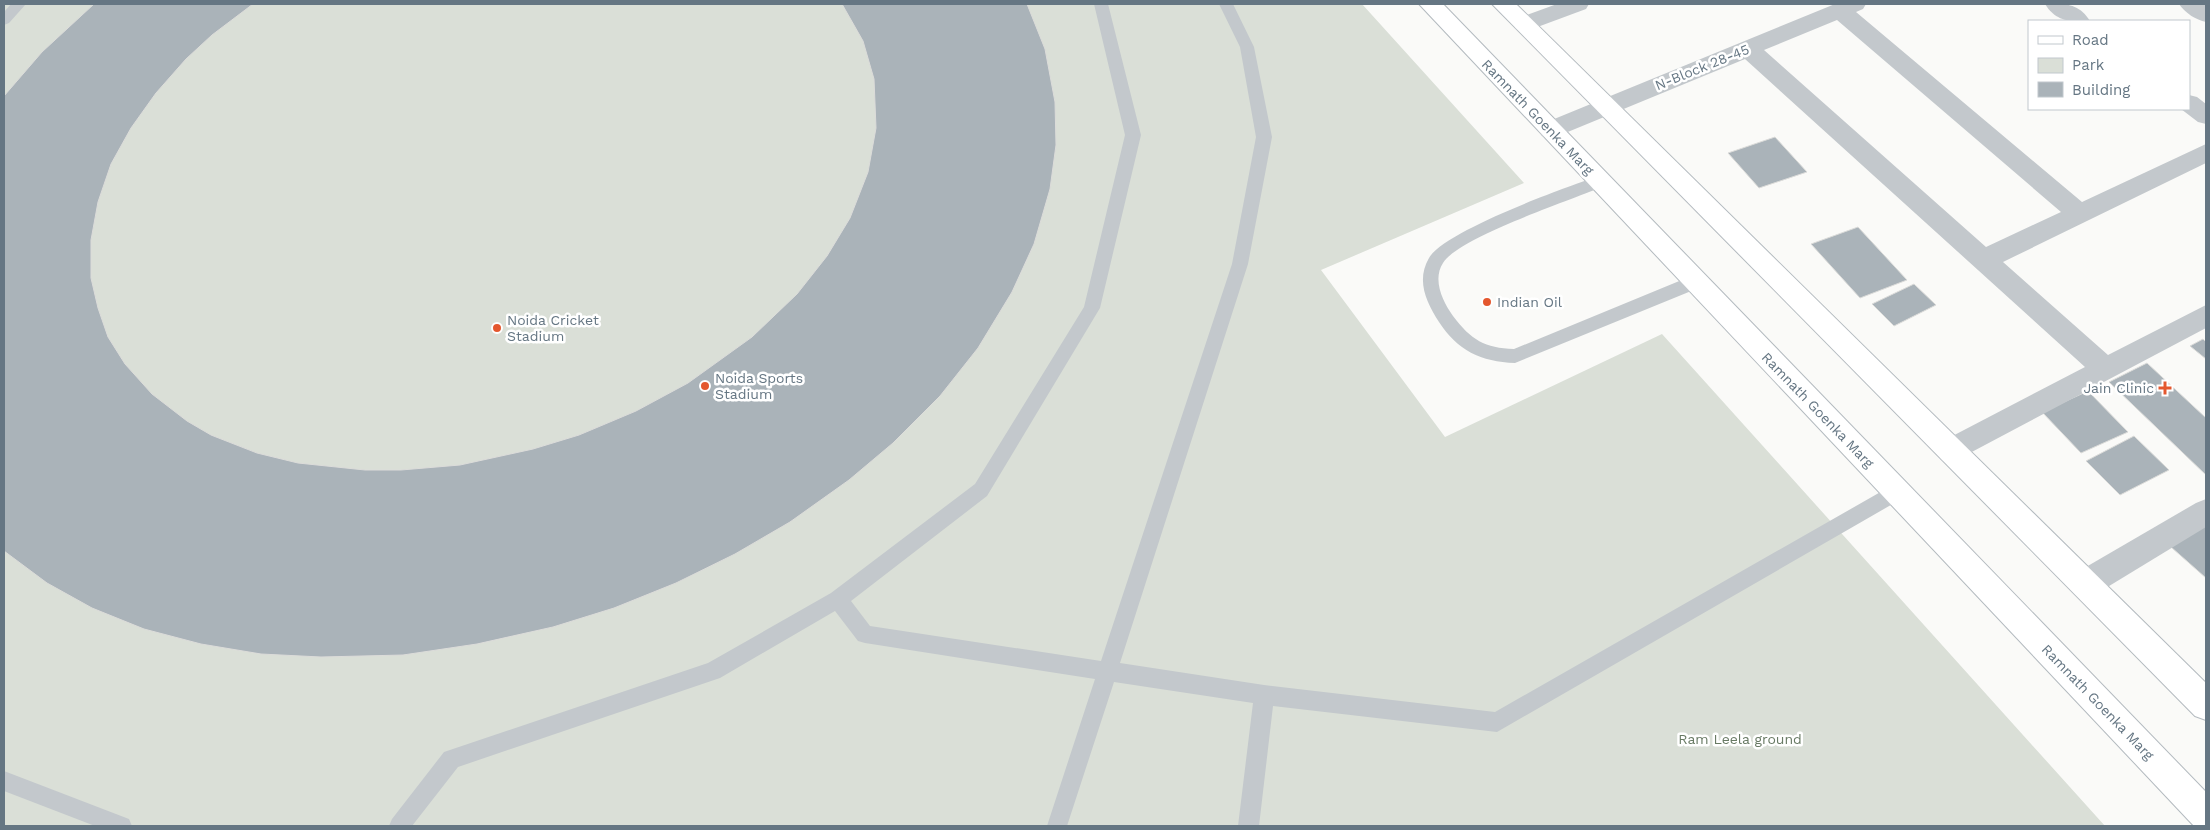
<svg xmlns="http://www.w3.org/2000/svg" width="2210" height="830" font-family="'Work Sans',sans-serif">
<rect width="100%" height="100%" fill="#fafaf8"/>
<polygon fill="#dadfd7" points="4,4 1362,4 1524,183 1321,270 1445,437 1662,334 2105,826 4,826"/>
<g fill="#aab3b9" stroke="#dcdcda">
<polygon points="94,4 253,4 212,35 186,59 156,93 131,128 111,164 98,202 91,240 91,278 98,308 108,337 125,364 152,394 187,421 211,435 257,453 298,463 365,470 401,470 460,465 533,449 579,435 636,411 688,383 752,337 797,294 827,256 850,218 868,172 876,128 874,79 863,41 842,4 1027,4 1045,49 1055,102 1056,145 1050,189 1034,244 1012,292 978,348 940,396 893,443 849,480 790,522 735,554 676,583 614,608 553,627 477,644 403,655 321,657 261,654 201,644 144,629 92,608 47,583 4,551 4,96 42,52"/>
<polygon points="1775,137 1807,172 1759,188 1728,153"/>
<polygon points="1858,227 1907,280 1860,298 1811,244"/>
<polygon points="1914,284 1936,305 1894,326 1872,304"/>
<polygon points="2203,339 2206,342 2206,359 2190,346"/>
<polygon points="2147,363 2206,418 2206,475 2109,382"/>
<polygon points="2088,391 2128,432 2081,453 2042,412"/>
<polygon points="2134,436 2169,470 2120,495 2086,461"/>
<polygon points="2206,522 2206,578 2171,547"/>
</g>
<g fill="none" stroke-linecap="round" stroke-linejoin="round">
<defs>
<g id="secondary">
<polygon points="1419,4 1443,4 2206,792 2206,826 2194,826"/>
<polygon points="1492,4 1516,4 2206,683 2206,720 2195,716"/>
</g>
</defs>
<use href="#secondary" stroke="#b3babf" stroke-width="2"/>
<g fill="#c3c8cc" fill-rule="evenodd">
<polygon points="11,4 26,4 9,23 4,25 4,12"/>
<polygon points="1094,4 1108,4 1141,135 1100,308 987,496 851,601 870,626 1101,661 1232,264 1256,137 1240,47 1219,4 1233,4 1254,47 1272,137 1248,264 1120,663 1264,685 1495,712 1891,486 1897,484 1903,486 1906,492 1903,498 1497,732 1273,706 1259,826 1238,826 1253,703 1114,682 1067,826 1047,826 1095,679 865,643 858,641 835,611 720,678 458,767 412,826 389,826 392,819 444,752 708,663 831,593 975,484 1084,307 1125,135"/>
<path d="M1599,176L1604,178L1607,182L1604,186C1572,200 1459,237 1443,263C1432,280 1443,302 1453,316C1471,340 1485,348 1514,349L1689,277L1695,275L1701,277L1703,282L1701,287L1515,363C1481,362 1457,350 1439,322C1426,302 1416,280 1429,258C1444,231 1566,187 1599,176Z"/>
<polygon points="4,771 129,819 132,826 95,826 4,791"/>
</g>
<g fill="#c3c8cc" fill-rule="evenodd">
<polygon points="1557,4 1589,4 1586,9 1524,32 1516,29 1513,24 1516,19"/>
<path d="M1835,4H1866L1863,9L1856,12L2082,202L2206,144V163L2003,262L2108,355L2206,305V328L1951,463L1941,460L1937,451L1941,442L2085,367L1745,59L1558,136L1550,139L1542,136L1538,130L1542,124ZM1837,20L2061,212L1986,247L1764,50Z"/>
<path d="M2045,4C2064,3 2079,3 2090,21C2071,22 2056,22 2045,4Z"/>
<path d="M2179,4H2205L2206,22C2196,20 2185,13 2179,4Z"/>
<polygon points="2189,95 2197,97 2206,104 2206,124 2198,122 2181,109 2189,109"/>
<polygon points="2206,499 2206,527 2096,594 2085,598 2074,594 2070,584 2074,574 2196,503"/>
</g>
<use href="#secondary" fill="#fff" fill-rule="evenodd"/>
</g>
<g fill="#e4572e" stroke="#fff" stroke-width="2">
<circle cx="1487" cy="302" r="5"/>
<circle cx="497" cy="328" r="5"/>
<circle cx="705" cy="386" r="5"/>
<path d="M2162.5 380.5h5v5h5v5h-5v5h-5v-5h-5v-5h5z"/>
</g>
<g text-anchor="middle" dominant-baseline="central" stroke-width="5" stroke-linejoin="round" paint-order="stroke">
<g font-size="14" fill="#657683" stroke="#fff">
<text transform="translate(1702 67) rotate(-22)">N-Block 28-45</text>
<text transform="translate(1538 117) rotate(46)">Ramnath Goenka Marg</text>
<text transform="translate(1818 410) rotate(46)">Ramnath Goenka Marg</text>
<text transform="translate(2098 702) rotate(46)">Ramnath Goenka Marg</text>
</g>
<g font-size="14" fill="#657683" stroke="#fff" text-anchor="start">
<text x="1497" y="302">Indian Oil</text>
<text x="507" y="320">Noida Cricket<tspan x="507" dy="16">Stadium</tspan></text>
<text x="715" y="378">Noida Sports<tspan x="715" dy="16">Stadium</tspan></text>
<text x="2154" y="388" text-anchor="end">Jain Clinic</text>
</g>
<g font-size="14" fill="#687a64" stroke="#fff">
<text x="1740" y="739">Ram Leela ground</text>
</g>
</g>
<rect width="2210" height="830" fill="none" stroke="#657683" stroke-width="10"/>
<rect x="2028" y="20" width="162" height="90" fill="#ffffff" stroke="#c1c8cd"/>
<rect x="2038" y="36" width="25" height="8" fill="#ffffff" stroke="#c1c8cd"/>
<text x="2072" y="45" font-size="15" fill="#657683">Road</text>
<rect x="2038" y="58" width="25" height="15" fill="#dadfd7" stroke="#c1c8cd"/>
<text x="2072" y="70" font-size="15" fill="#657683">Park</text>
<rect x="2038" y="82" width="25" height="15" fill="#aab3b9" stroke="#c1c8cd"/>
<text x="2072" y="95" font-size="15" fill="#657683">Building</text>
</svg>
